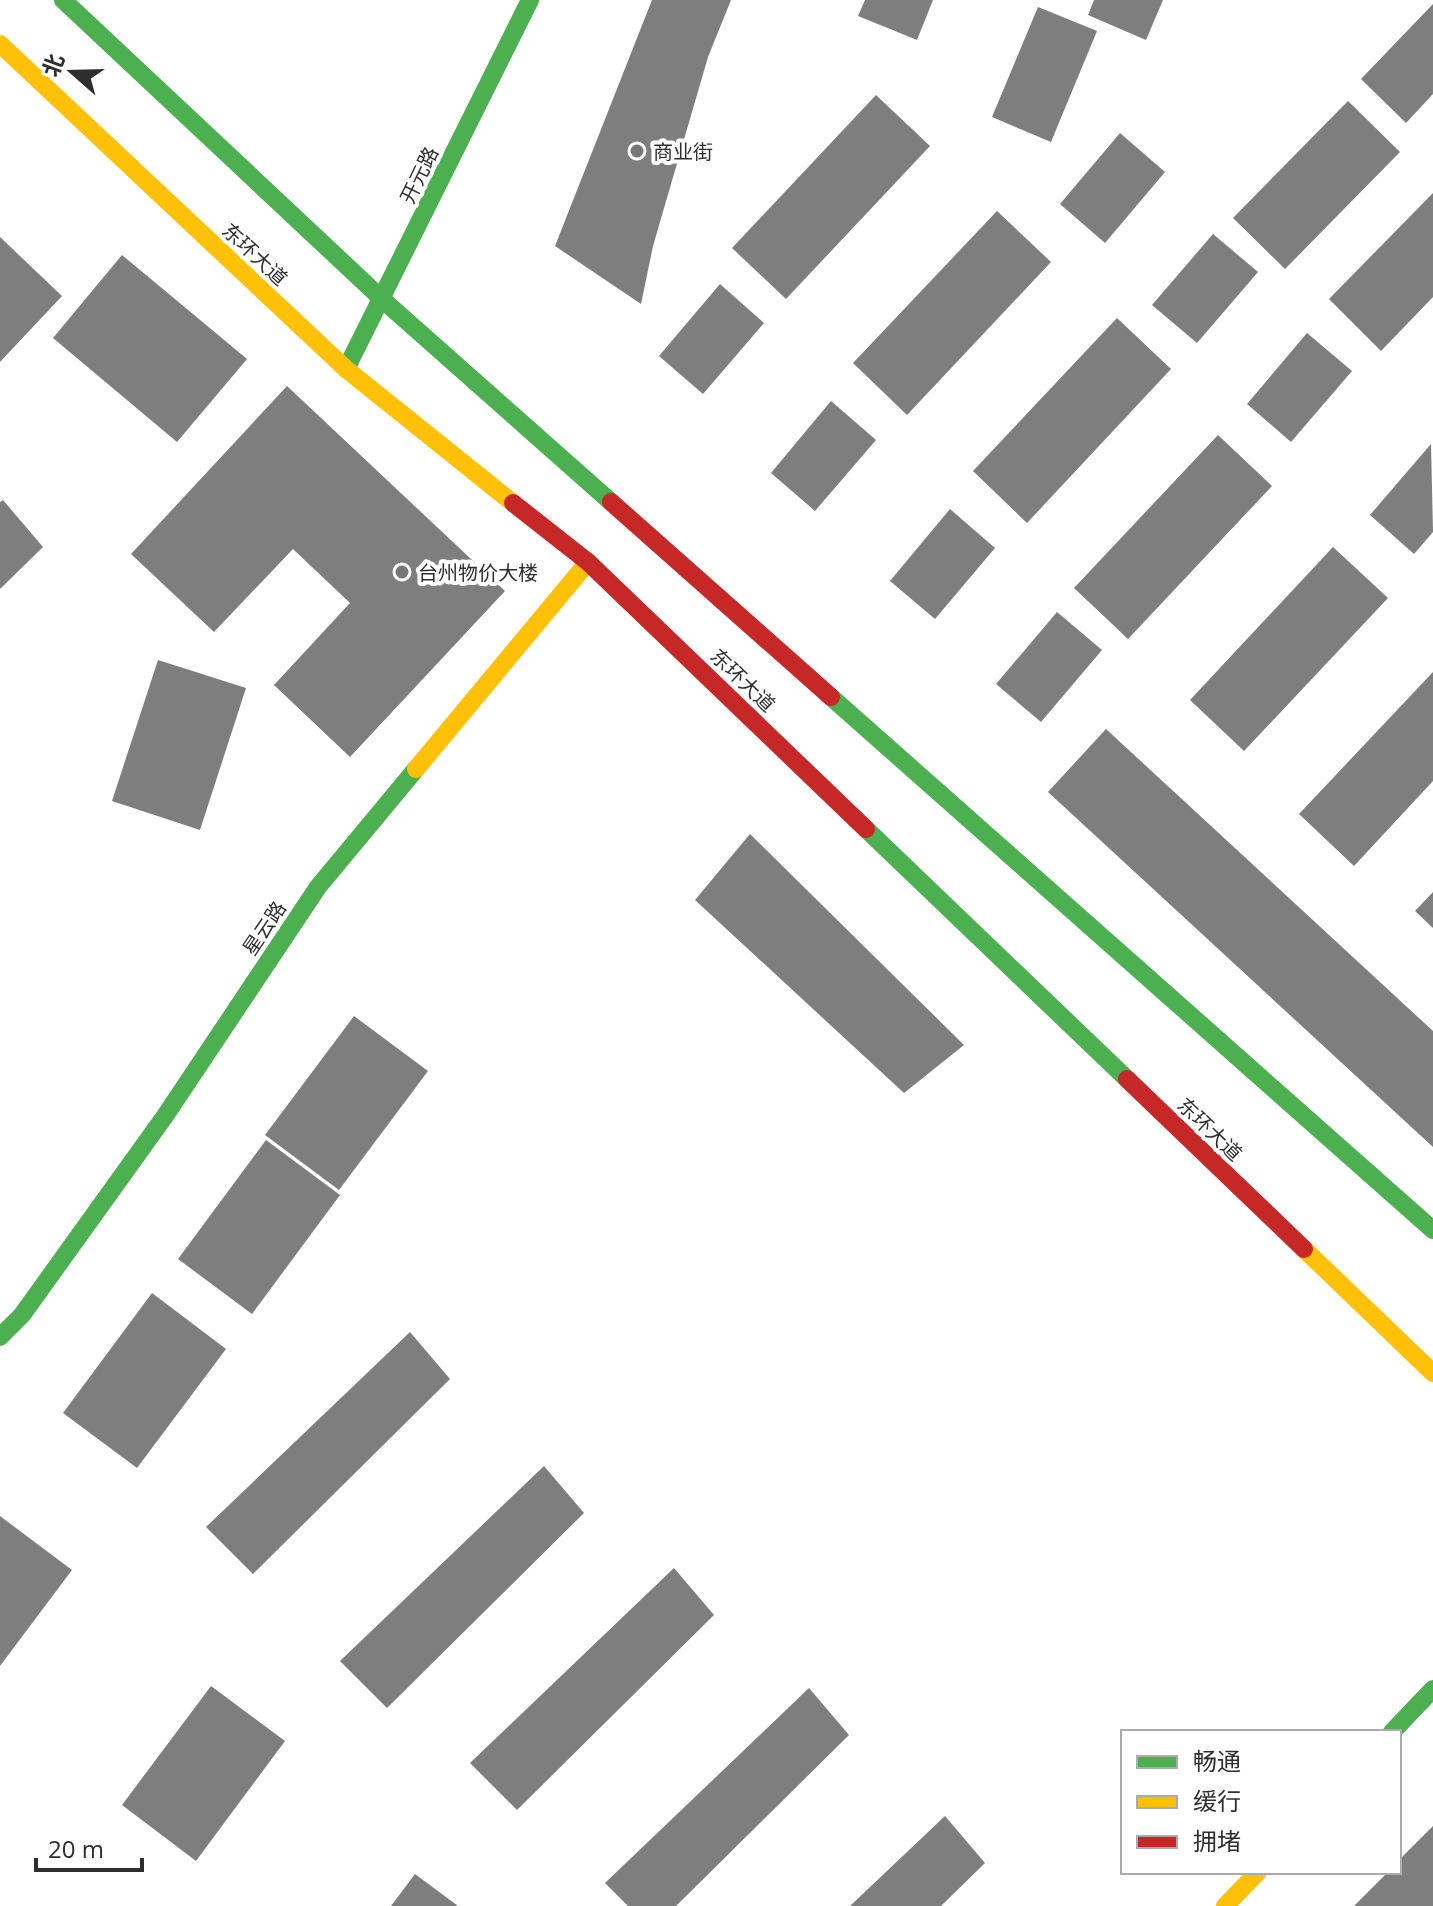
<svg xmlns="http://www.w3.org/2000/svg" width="1433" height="1906" font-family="'Open Sans','Noto Sans SC',sans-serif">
<rect width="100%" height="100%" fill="#fff"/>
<g fill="#7e7e7e">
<polygon points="652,0 731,0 708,57 653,246 641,304 555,246"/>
<polygon points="865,0 933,0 917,40 858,16"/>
<polygon points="1094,0 1163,0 1146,40 1088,15"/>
<polygon points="1433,4 1433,94 1406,123 1361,79"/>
<polygon points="1038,7 1097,31 1051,142 992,117"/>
<polygon points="876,95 930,146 786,299 732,248"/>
<polygon points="1348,101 1400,152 1285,269 1233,218"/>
<polygon points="1120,133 1165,172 1105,243 1060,204"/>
<polygon points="1433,193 1433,297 1381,351 1329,299"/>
<polygon points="997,211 1051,262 907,415 853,363"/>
<polygon points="1213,234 1258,272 1197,343 1152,305"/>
<polygon points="0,237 62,296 0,362"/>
<polygon points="122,255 247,359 177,442 53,338"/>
<polygon points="720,284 764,323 703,394 659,356"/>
<polygon points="1117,318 1171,369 1027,523 973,471"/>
<polygon points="1307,333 1352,371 1291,442 1247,404"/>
<polygon points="287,386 505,591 350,757 274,685 350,603 293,549 214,632 131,554"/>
<polygon points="831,401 876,440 815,511 771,473"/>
<polygon points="1218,435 1272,486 1128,639 1074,588"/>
<polygon points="1431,444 1433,532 1414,554 1370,515"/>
<polygon points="3,500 43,547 0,589 0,502"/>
<polygon points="950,509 995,548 935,619 890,581"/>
<polygon points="1333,547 1388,598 1244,751 1190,700"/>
<polygon points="1057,612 1102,650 1041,722 996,684"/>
<polygon points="158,660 246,688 200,830 112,801"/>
<polygon points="1433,672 1433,781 1354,866 1299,814"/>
<polygon points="1106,729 1433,1031 1433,1147 1048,792"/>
<polygon points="750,834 964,1045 904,1093 695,900"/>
<polygon points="1433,892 1433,928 1415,911"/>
<polygon points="354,1016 428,1071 339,1190 265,1135"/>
<polygon points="266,1140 340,1195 252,1314 178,1259"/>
<polygon points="152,1293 226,1349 137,1468 63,1413"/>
<polygon points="410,1332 450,1379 253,1574 206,1527"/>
<polygon points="544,1466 584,1513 387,1708 340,1661"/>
<polygon points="0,1516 72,1570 0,1666"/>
<polygon points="674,1568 714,1615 517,1810 470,1763"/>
<polygon points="211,1686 285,1741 196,1861 122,1805"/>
<polygon points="809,1688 849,1735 676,1906 628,1906 605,1883"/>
<polygon points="945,1816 985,1863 941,1906 850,1906"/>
<polygon points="1433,1826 1433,1906 1354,1906 1388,1872 1399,1872 1399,1860"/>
<polygon points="415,1874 458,1906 391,1906"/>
</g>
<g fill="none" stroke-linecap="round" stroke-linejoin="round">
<g stroke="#4caf50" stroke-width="18">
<polyline points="63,0 383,300 611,502"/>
<polyline points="346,369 530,0"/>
<polyline points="831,697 1433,1230"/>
<polyline points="866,829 1127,1079"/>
<polyline points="0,1337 22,1315 165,1116 318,887 416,769"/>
<polyline points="1392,1732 1433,1689"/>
</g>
<g stroke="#ffc107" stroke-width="18">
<polyline points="0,44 346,369 513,503"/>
<polyline points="416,769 588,562"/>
<polyline points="1304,1249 1433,1373"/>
<polyline points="1225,1906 1258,1872"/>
</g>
<g stroke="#c62828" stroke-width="18">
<polyline points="611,502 831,697"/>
<polyline points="513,503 588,562 866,829"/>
<polyline points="1127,1079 1304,1249"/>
</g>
</g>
<g fill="#777" stroke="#fff" stroke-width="3">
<circle cx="637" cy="151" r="8"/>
<circle cx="402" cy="572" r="8"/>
</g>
<g text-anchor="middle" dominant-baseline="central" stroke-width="8" stroke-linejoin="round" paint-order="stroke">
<g font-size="20" fill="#2e2e2e" stroke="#fff" text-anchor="start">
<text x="653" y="151">商业街</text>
<text x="418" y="572">台州物价大楼</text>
</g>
<g font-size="20" fill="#2e2e2e" stroke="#fff">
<text transform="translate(419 175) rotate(-64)">开元路</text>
<text transform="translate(255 254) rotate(43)">东环大道</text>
<text transform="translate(743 680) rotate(44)">东环大道</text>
<text transform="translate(264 928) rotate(-56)">星云路</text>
<text transform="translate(1210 1129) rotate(44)">东环大道</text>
</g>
</g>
<rect x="1121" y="1730" width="280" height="144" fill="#ffffff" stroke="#ababab" stroke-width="2"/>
<rect x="1137" y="1756" width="40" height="12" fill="#4caf50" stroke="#ababab" stroke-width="2"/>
<text x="1193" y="1770" font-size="24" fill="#2e2e2e">畅通</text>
<rect x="1137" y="1796" width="40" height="12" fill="#ffc107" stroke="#ababab" stroke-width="2"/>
<text x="1193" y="1810" font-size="24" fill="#2e2e2e">缓行</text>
<rect x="1137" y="1836" width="40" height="12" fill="#c62828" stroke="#ababab" stroke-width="2"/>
<text x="1193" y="1850" font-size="24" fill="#2e2e2e">拥堵</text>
<g transform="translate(72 72) rotate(290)" stroke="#ffffff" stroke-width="6" paint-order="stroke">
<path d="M0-6L14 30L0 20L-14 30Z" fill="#2e2e2e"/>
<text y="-12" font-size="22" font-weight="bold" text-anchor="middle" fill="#2e2e2e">北</text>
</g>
<path d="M36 1858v12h106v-12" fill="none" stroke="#2e2e2e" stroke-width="4"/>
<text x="48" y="1858" font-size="24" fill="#2e2e2e" stroke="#ffffff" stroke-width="6" paint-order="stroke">20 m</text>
</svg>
